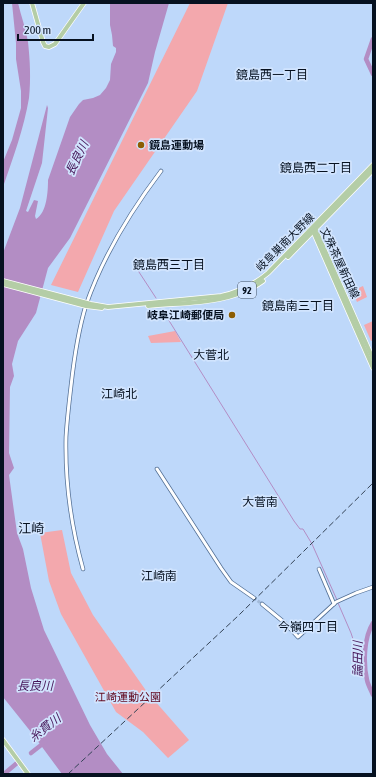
<svg xmlns="http://www.w3.org/2000/svg" width="376" height="777" font-family="'Asap Condensed','Noto Sans JP',sans-serif">
<rect width="100%" height="100%" fill="#bed8fa"/>
<g fill="#f3a8ad">
<polygon points="190,3 228,3 197,91 114,211 78,292 51,285"/>
<polygon points="363,286 367,297 357,302 352,291"/>
<polygon points="373,321 373,340 371,341 364,325"/>
<polygon points="175,331 181,342 151,343 148,336"/>
<polygon points="62,530 71,573 93,615 147,692 189,740 168,758 143,732 116,712 61,614 49,581 40,533"/>
</g>
<g fill="#b38dc4">
<path d="M12,3H18C21,16 26,29 28,42C30,60 31,79 29,98C24,128 13,158 3,187V162L12,140L21,108V91L16,59V43Z"/>
<path d="M110,3H169L155,52L148,83L70,238L48,268L36,313L18,341L12,364L14,376L10,387L9,453L14,468L9,475L17,533L23,549L31,588L44,630L90,725L107,754L123,774H62L31,732L3,697V253L20,208L47,105L48,108L42,163L26,211L28,212L34,200L38,201L35,216L36,219C47,213 48,191 48,180L70,117L79,104L83,100L93,98L100,95L106,88L110,80L111,64L116,52V48L113,46L112,35L110,25Z"/>
</g>
<g fill="none" stroke-linecap="round" stroke-linejoin="round">
<g stroke="#b38dc4" stroke-width="1">
<polyline points="137,269 156,298"/>
<polyline points="163,311 294,521 300,529 303,529 312,544 337,600"/>
<polyline points="338,603 351,633 359,657 366,658"/>
</g>
<g stroke="#b38dc4" stroke-width="4.5">
<polyline points="373,39 366,59 373,74"/>
<path d="M373,623C364,637 363,663 367,680C368,685 371,690 373,695"/>
<polyline points="31,753 45,742"/>
<polyline points="4,774 17,763"/>
</g>
<polyline stroke="#a2bad9" stroke-width="3" stroke-dasharray="3 1.5" stroke-linecap="butt" points="254,598 262,604"/>
<defs>
<g id="minor">
<polyline points="157,469 221,568 231,582 254,598"/>
<path d="M83,569C71,526 65,482 66,437C67,420 69,403 71,386C74,359 78,331 86,305C103,256 130,212 161,171"/>
<polyline points="319,569 334,604"/>
<polyline points="262,604 285,623 298,637 336,602 356,593 373,587"/>
</g>
<g id="major">
<polyline points="32,3 43,42 45,46 49,47 55,44 84,3"/>
<polyline points="315,228 373,359"/>
<polyline points="313,231 373,368"/>
<polyline points="288,257 373,170"/>
<path d="M3,281L91,304L108,307L221,296C239,292 254,285 268,273L373,165"/>
<polyline points="3,284 86,306 102,308"/>
<path d="M148,306C187,302 230,305 263,281"/>
<polyline points="3,740 28,774"/>
</g>
</defs>
<use href="#minor" stroke="#526f95" stroke-width="4.5"/>
<use href="#major" stroke="#fff" stroke-width="5.5"/>
<use href="#minor" stroke="#fff" stroke-width="3"/>
<use href="#major" stroke="#b4cda6" stroke-width="4"/>
<polyline stroke="#344356" stroke-width="1" stroke-dasharray="6 3" stroke-linecap="butt" points="68,774 238,616 373,483"/>
</g>
<g fill="#8c5d03" stroke="#d1e4fe" stroke-width="1.5">
<circle cx="141" cy="145" r="4"/>
<circle cx="232" cy="315" r="4"/>
</g>
<g text-anchor="middle" dominant-baseline="central" stroke-width="3.5" stroke-linejoin="round" paint-order="stroke">
<rect fill="#d1e4fe" stroke="#435063" stroke-width="1" x="238" y="282" width="18" height="16" rx="3"/>
<g font-size="10" font-weight="bold" fill="#061120">
<text x="247" y="290">92</text>
</g>
<g font-size="11" font-weight="bold" fill="#061120" stroke="#d1e4fe" text-anchor="start">
<text x="149" y="145">鏡島運動場</text>
<text x="224" y="315" text-anchor="end">岐阜江崎郵便局</text>
</g>
<g font-size="11" fill="#061120" stroke="#d1e4fe">
<text transform="translate(285 242) rotate(-45)">岐阜巣南大野線</text>
<text transform="translate(340 263) rotate(65)">文殊茶屋新田線</text>
</g>
<g font-size="11" fill="#62081e" stroke="#d1e4fe">
<text x="128" y="697">江崎運動公園</text>
</g>
<g font-size="12" fill="#061120" stroke="#d1e4fe">
<text x="272" y="75">鏡島西一丁目</text>
<text x="316" y="168">鏡島西二丁目</text>
<text x="169" y="265">鏡島西三丁目</text>
<text x="298" y="306">鏡島南三丁目</text>
<text x="211" y="355">大菅北</text>
<text x="119" y="394">江崎北</text>
<text x="260" y="502">大菅南</text>
<text x="159" y="576">江崎南</text>
<text x="308" y="627">今嶺四丁目</text>
</g>
<g font-size="12" font-style="italic" fill="#451457" stroke="#d1e4fe">
<text transform="translate(77 158) rotate(-64)">長良川</text>
<text transform="translate(358 659) rotate(-90)">論田川</text>
<text x="35" y="686">長良川</text>
<text transform="translate(45 728) rotate(-38)">糸貫川</text>
</g>
<g font-size="13" fill="#061120" stroke="#d1e4fe">
<text x="31" y="528">江崎</text>
</g>
</g>
<rect width="376" height="777" fill="none" stroke="#061120" stroke-width="8"/>
<path d="M18 34v6h75v-6" fill="none" stroke="#061120" stroke-width="2"/>
<text x="24" y="34" font-size="12" fill="#061120" stroke="#d1e4fe" stroke-width="3" paint-order="stroke">200 m</text>
</svg>
